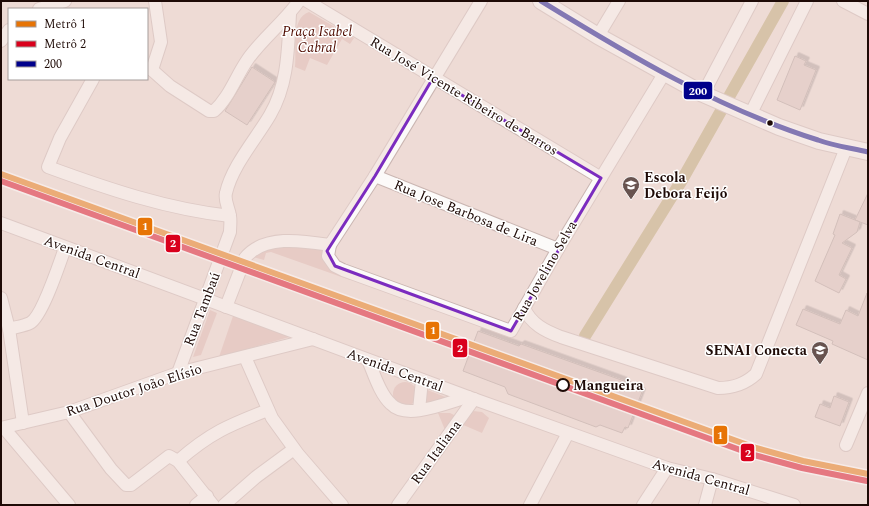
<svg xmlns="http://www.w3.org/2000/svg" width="869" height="506" font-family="Spectral,serif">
<defs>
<filter id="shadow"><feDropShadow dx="3.5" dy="-3.5" stdDeviation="0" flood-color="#0004"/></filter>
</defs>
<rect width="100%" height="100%" fill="#eedbd6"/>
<g fill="#ddb9b1">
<path d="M309,12L354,38L350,44L342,39L327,65L310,58L305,71L295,67C297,51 290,18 309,12Z"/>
<polygon points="260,244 320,248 324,255 351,276 350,280 271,252 266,253 264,260 250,256"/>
<polygon points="210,310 217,313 201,355 193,357"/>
<polygon points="233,316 293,336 219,357"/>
<circle cx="405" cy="394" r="12"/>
<polygon points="425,389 448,398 450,399 424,403"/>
<polygon points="473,411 482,412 489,418 482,433 461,424"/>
<polygon points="438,413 450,413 454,415 455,417 445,430"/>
</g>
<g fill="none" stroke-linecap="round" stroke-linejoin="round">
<polyline stroke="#bba773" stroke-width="12" points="585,336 682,180 783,1"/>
</g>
<g fill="#dbc4be" stroke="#b19e9a" filter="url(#shadow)">
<polygon points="795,56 806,61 804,65 816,70 800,110 777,100"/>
<polygon points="252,67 275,82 247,125 225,111"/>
<polygon points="868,193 868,225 855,220"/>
<polygon points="840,214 860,222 857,232 842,243 852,248 839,275 846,279 839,293 815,281 835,235 833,234"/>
<polygon points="867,293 868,360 832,344 833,341 796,325 803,309 840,324 846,310 858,316"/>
<polygon points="478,331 519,346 521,344 624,381 628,387 642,392 628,428 625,427 622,433 600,425 596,427 508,394 505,387 463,371"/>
<polygon points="834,396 849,402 840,426 815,417 820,404 830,408"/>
</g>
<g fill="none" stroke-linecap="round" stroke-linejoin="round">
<defs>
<g id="minor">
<polyline points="307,1 601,178"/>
<polyline points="843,1 868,14"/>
<polyline points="39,9 65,1"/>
<polyline points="598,36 619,1"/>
<polyline points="1,41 9,30"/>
<path d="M152,70L170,86L209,111H214C229,98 236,76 248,59C263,38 284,22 299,1"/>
<polyline points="152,70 161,42 155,1"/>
<path d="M93,79L60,138L48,167C108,189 167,209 230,216"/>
<polyline points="703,94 752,1"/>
<polyline points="750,115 807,1"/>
<polyline points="375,176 558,249"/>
<polyline points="1,223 474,399 667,468 712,479 794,505"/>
<polyline points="330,245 328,256 335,266 343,270 511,331 558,249 665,72"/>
<polyline points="1,298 9,329 23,423"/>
<path d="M226,307L245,258C264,234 304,241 330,245L375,176L481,1"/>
<path d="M524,308C531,324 545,331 561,337L718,388C734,388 745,384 756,374L846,148"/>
<path d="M9,329C16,327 24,326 30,323C42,317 60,262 65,248"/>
<polyline points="245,357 272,418 298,454 342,505"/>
<path d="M368,360C374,374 380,394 391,404C407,421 448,402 468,397"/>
<path d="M178,373L230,232C230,227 231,221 230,216C229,208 224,201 226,193C232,166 256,139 270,115C288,84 288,50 290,14"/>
<polyline points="419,410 422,380"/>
<polyline points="69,412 111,469 126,485 131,485 169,456 178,461 213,505"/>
<polyline points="1,428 69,412 178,373 313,339"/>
<polyline points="4,428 69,505"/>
<polyline points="846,445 868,393"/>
<path d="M178,461C210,433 229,425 268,410"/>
<polyline points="196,505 207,496"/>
<polyline points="224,505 256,477 294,449"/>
<polyline points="398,505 474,399"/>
<polyline points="530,505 568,433"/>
<polyline points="643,505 667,468"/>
<polyline points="705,505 712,479"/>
</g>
<polyline id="major" points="541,1 598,36 703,94 779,127 819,141 868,152"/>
</defs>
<use href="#minor" stroke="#cab6b2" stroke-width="14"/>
<use href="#major" stroke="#cab6b2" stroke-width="18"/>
<use href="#minor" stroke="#fcfaf9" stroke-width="12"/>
<use href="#major" stroke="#fcfaf9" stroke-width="16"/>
<defs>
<path id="bus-1" d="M541,1C629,55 719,109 818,140C834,146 851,148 868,152"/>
</defs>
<use href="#bus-1" stroke="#fff" stroke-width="8"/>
<use href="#bus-1" stroke="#00008b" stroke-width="5"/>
<defs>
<polyline id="metro-1" points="1,174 756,448 803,461 868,474"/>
<polyline id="metro-2" points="1,181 754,455 802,468 867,481"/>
</defs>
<use href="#metro-1" stroke="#fff" stroke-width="9"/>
<use href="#metro-2" stroke="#fff" stroke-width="9"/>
<use href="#metro-1" stroke="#e77405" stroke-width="6"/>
<use href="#metro-2" stroke="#d9001c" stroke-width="6"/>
</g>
<path d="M0 0H869V506H0ZM433,78L601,178L511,331L335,266L327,251L375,176Z" fill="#eedbd6" fill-opacity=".55" fill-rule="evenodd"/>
<path fill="none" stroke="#7b2cbf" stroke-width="3" stroke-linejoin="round" d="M433,78L601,178L511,331L335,266L327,251L375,176Z"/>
<defs>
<symbol id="school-pin" viewBox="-11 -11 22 30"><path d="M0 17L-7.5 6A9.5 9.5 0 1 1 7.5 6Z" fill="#67534f" stroke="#fff"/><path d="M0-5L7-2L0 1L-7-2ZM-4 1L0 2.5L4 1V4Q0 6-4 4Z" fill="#fff"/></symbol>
<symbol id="university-pin" viewBox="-11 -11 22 30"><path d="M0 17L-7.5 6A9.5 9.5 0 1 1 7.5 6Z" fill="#67534f" stroke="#fff"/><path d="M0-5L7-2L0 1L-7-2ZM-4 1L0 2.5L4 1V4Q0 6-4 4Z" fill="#fff"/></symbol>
</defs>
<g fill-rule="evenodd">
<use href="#school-pin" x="621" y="175" width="20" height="27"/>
<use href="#university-pin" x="810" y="340" width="20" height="27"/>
</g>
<circle fill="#1e0a06" stroke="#fff" stroke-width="1.5" cx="770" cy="123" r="3.5"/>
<circle fill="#fff" stroke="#1e0a06" stroke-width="2" cx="563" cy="385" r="6"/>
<g text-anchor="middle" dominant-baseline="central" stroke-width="3" stroke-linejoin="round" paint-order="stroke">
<g font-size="14" font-style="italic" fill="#500c00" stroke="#fff">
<text x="317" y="31">Praça Isabel<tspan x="317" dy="16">Cabral</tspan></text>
</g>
<g font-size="14" fill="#1e0a06" stroke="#fff">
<text transform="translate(464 96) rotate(31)">Rua José Vicente Ribeiro de Barros</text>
<text transform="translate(466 213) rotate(22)">Rua Jose Barbosa de Lira</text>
<text transform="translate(92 257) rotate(20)">Avenida Central</text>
<text transform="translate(545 271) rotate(-60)">Rua Jovelino Selva</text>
<text transform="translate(202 309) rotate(-69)">Rua Tambaú</text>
<text transform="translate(395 370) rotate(20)">Avenida Central</text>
<text transform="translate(134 390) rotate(-18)">Rua Doutor João Elísio</text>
<text transform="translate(436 452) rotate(-54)">Rua Italiana</text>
<text transform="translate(701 477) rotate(16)">Avenida Central</text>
</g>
<g font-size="14" font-weight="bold" fill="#1e0a06" stroke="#fff" text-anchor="start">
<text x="644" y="177">Escola<tspan x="644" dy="16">Debora Feijó</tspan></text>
<text x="807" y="350" text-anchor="end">SENAI Conecta</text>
</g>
<g font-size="14" font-weight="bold" fill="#1e0a06" stroke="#fff" text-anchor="start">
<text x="573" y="385">Mangueira</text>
</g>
</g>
<g stroke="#fff" stroke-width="1.5">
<rect x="683" y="81" width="30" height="19" rx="4" fill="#00008b"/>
<rect x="137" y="217" width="16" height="19" rx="4" fill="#e77405"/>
<rect x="165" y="234" width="16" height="19" rx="4" fill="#d9001c"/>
<rect x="425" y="321" width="15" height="19" rx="4" fill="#e77405"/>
<rect x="452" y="338" width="16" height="20" rx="4" fill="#d9001c"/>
<rect x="713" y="425" width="15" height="20" rx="4" fill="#e77405"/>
<rect x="740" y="443" width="15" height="19" rx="4" fill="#d9001c"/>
</g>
<g font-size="11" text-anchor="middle" font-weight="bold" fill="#fff">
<text x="698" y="95">200</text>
<text x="145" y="230">1</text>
<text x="173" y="247">2</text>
<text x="433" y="334">1</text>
<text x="460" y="352">2</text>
<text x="720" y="439">1</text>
<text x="748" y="457">2</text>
</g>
<rect width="869" height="506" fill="none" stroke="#1e0a06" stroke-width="4"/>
<rect x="8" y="8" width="140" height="72" fill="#ffffff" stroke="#a59d9b"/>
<rect x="16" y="21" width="20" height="6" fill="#e77405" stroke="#a59d9b"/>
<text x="44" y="28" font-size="12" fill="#1e0a06">Metrô 1</text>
<rect x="16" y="41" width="20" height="6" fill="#d9001c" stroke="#a59d9b"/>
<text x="44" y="48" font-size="12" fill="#1e0a06">Metrô 2</text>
<rect x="16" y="61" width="20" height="6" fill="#00008b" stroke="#a59d9b"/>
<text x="44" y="68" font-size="12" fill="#1e0a06">200</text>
</svg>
